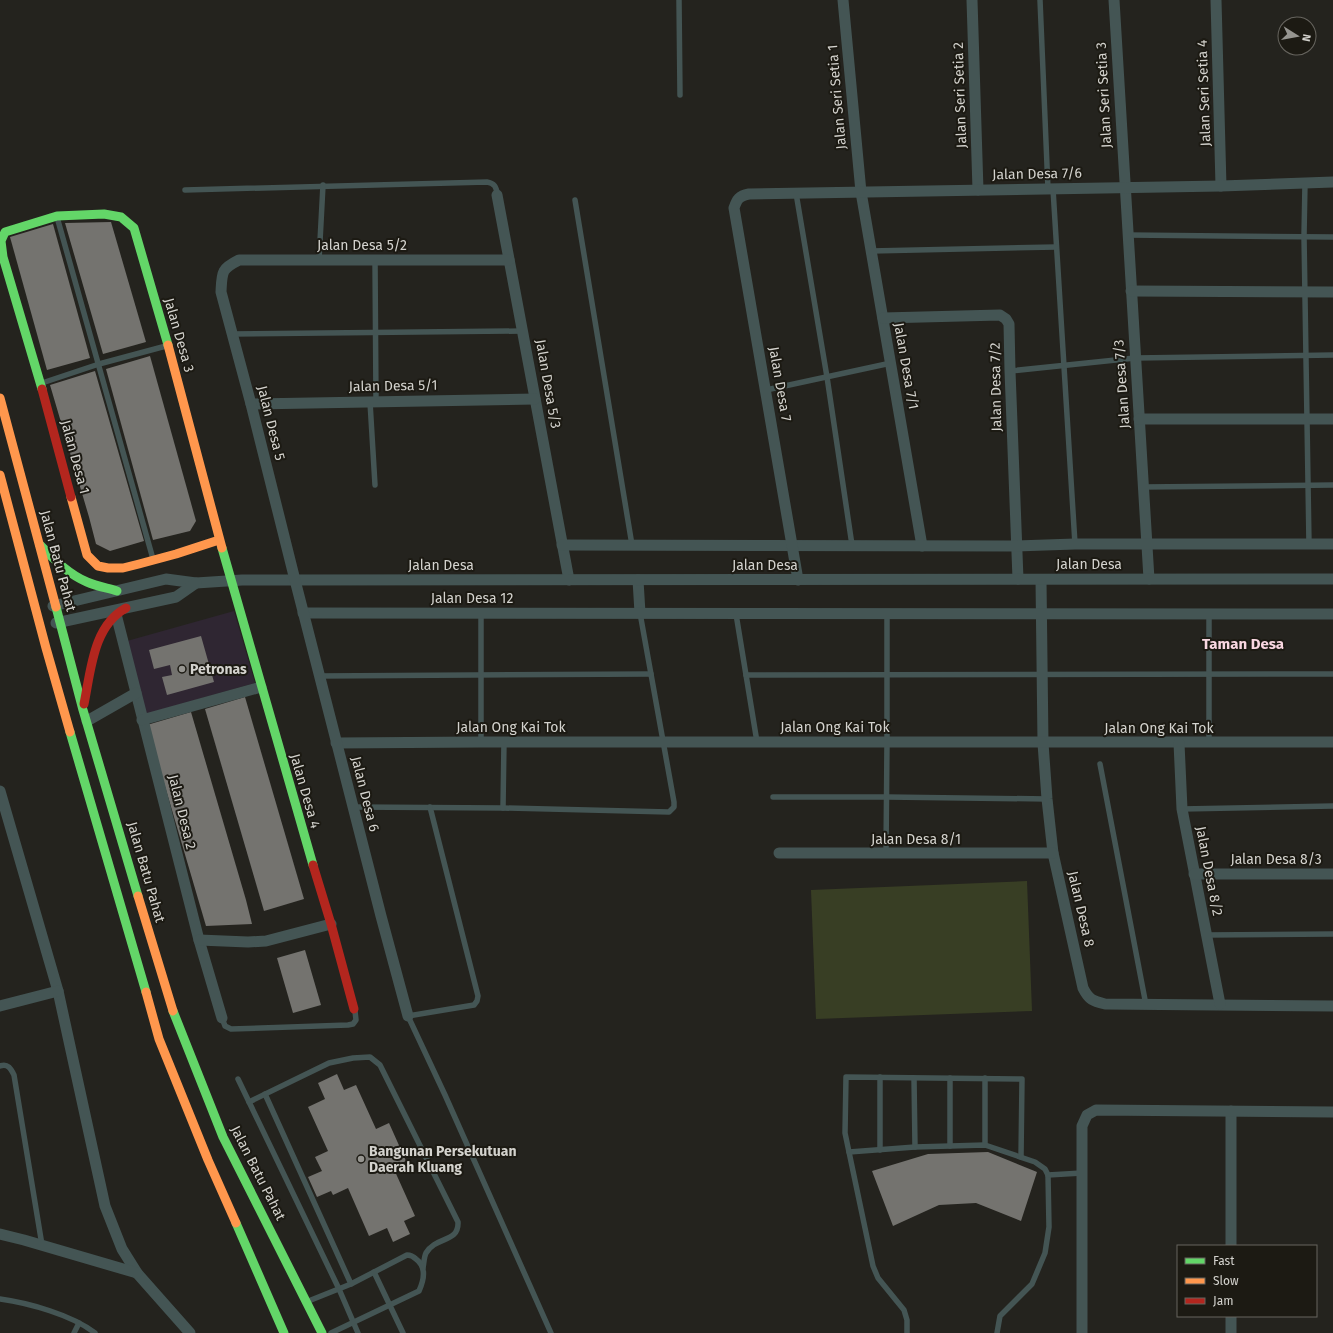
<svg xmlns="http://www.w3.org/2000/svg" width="1333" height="1333" font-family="'Fira Sans',sans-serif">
  <rect width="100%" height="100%" fill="#24231e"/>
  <polygon fill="#2f2632" points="234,611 255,683 146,714 127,641"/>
  <polygon fill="#383e24" points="1027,881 1032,1011 816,1019 811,890"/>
  <g fill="#74736f">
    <polygon points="111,222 146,342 103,354 65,223"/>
    <polygon points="53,224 90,358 47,370 10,237"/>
    <polygon points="150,356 196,521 190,531 153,540 106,369"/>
    <polygon points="95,371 144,541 110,551 96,544 89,517 50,385"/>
    <polygon points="201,636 214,682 167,695 162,677 172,675 170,665 154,669 149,650"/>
    <polygon points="245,697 304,899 264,911 205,709"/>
    <polygon points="191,712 246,900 252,924 206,926 147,725"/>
    <polygon points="305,950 321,1005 293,1013 277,958"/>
    <polygon points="337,1074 344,1090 356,1085 376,1129 389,1123 406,1161 393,1167 415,1216 404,1221 410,1234 393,1242 387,1228 369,1236 348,1188 333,1195 331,1191 317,1197 308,1177 322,1171 315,1157 328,1151 308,1107 325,1099 318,1083"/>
    <polygon points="988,1152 1037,1172 1021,1221 976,1203 939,1205 893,1226 872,1171 928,1154"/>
  </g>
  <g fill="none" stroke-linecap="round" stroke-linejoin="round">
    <g stroke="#445554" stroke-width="5.5">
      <polyline points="679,0 680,95"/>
      <polyline points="1040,0 1048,189"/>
      <polyline points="1305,183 1304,236 1309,544"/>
      <polyline points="1053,189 1075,544"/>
      <path d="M185,190L487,182C494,183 497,187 497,195"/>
      <polyline points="796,193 827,377 852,545"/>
      <polyline points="575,200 632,545"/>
      <polyline points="57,217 153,559"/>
      <polyline points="1128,235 1333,237"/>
      <polyline points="871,251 1056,247"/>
      <polyline points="319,260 323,185"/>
      <polyline points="375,260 376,402"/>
      <polyline points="232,334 522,331"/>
      <polyline points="1010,371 1135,358 1333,355"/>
      <polyline points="42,383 99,364 166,346"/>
      <polyline points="766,390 891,363"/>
      <polyline points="370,402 375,485"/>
      <polyline points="1143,487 1333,485"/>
      <polyline points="736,614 757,742"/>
      <polyline points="1209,614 1209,742"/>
      <polyline points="746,675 1333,674"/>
      <polyline points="319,676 651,674"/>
      <polyline points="481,742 481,613"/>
      <polyline points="1100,764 1146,1005"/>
      <polyline points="773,797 887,797 1047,799"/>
      <polyline points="353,807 503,808 669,812 674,807 674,802 640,613"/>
      <polyline points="430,807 478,996 477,1001 474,1005 408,1016 445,1095 551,1333"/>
      <polyline points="503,808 504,742"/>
      <polyline points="1182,809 1333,806"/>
      <polyline points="886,854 887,742 887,614"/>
      <polyline points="1206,935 1333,934"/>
      <polyline points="222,1018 225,1026 231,1029 348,1025 353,1024 356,1020 355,1011"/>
      <path d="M0,1066C8,1063 11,1069 14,1075L42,1245"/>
      <polyline points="880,1077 880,1150"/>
      <polyline points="914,1078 915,1147"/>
      <polyline points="238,1079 339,1289 358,1333"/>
      <polyline points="265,1094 351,1284"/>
      <path d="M249,1102L329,1063L353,1058L370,1057L380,1065L458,1222C459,1243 436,1236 426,1253C424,1257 424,1263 423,1268"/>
      <polyline points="985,1145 985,1078"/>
      <polyline points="950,1146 950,1078"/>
      <polyline points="849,1152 915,1147 985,1145 1035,1162 1045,1169 1048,1175 1049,1227 1045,1253 1032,1284 1000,1316 997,1333"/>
      <polyline points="1048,1175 1082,1173"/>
      <polyline points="374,1272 403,1333"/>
      <path d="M0,1299C29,1303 72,1315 95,1333"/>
      <path d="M311,1300L351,1284L407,1255C411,1255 413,1256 416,1259C427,1267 424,1280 419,1291L331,1333"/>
      <polyline points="74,1333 79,1323"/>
      <polyline points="907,1333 907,1320 904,1310 878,1278 873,1266 845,1133 846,1077 1022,1079 1021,1157"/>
    </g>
    <g stroke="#445554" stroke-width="11">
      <polyline points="843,0 861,192 922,546"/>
      <polyline points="972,0 978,190"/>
      <polyline points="1114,0 1149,579"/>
      <polyline points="1216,0 1221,186"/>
      <polyline points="497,195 569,580"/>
      <polyline points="1131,291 1333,292"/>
      <polyline points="883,318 1000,315 1006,319 1009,324 1010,371 1018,579"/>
      <polyline points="251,404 535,399"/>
      <polyline points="1139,419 1333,419"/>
      <polyline points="562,545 1016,546 1075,544 1333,544"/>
      <polyline points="638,580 640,613"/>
      <path d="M798,580L734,208C737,199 739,196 749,194L1221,186L1333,182"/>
      <path d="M1041,580L1043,743L1047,799L1053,853L1083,988C1089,1000 1093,1001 1105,1004L1333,1006"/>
      <polyline points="53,606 166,579 196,583 242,580 280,580 1333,579"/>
      <polyline points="303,613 1333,614"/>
      <polyline points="116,614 199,940 222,1018"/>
      <polyline points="56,623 176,597 196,583"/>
      <polyline points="142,720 261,687"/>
      <polyline points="87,721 136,693"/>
      <polyline points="336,743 481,742 1333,742"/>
      <polyline points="1179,743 1182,809 1220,1004"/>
      <polyline points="0,791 58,991 105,1206 122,1249 137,1273 190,1333"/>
      <polyline points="779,853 1053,853"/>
      <polyline points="1194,874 1333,874"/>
      <polyline points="199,940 248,942 266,941 331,924"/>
      <polyline points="0,1006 58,991"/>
      <path d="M408,1016L381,916L295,580L251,404L221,292C222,272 221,269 239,260H509"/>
      <polyline points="0,1234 24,1240 137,1273"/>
      <polyline points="1231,1246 1231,1111"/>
      <polyline points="1082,1333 1082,1126 1087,1115 1096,1110 1333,1112"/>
      <polyline points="1231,1333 1231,1316"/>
    </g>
    <g stroke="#63d668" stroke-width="9">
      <polyline points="42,389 3,257 1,241 5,232 57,216 104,214 121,217 134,228 168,345"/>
      <path d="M40,545C54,559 68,574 87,582C96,586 107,588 117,591"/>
      <polyline points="222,548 313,865"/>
      <polyline points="56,607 83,710 138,896"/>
      <polyline points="70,732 146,992"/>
      <polyline points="173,1011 223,1137 322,1333"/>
      <polyline points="236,1223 284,1333"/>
    </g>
    <g stroke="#ff974d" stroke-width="9">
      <polyline points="168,345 222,548"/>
      <polyline points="0,398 56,607"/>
      <polyline points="0,475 46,648 70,732"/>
      <polyline points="71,497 87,555 98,566 108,568 123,568 139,564 176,554 219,540"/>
      <polyline points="138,896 173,1011"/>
      <polyline points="146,992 159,1039 208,1160 236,1223"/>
    </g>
    <g stroke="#b3261e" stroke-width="9">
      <polyline points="42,389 71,497"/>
      <path d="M84,704C91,670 93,626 126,608"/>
      <polyline points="313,865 331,924 354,1009"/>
    </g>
  </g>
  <g fill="#969590" stroke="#1c1a13" stroke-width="1.5">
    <circle cx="182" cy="669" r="4"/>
    <circle cx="361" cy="1159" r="4"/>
  </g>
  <g text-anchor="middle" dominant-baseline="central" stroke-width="4" stroke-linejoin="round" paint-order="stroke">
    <g font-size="14" fill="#d4d3ce" stroke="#1c1a13">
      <text transform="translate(1204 93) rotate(-92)">Jalan Seri Setia 4</text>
      <text transform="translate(960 95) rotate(-92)">Jalan Seri Setia 2</text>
      <text transform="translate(1104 95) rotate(-93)">Jalan Seri Setia 3</text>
      <text transform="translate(837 97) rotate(-95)">Jalan Seri Setia 1</text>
      <text transform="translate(1037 174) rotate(-1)">Jalan Desa 7/6</text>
      <text x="362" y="245">Jalan Desa 5/2</text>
      <text transform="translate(179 335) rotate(74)">Jalan Desa 3</text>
      <text transform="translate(906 366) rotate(80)">Jalan Desa 7/1</text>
      <text transform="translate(548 384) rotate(80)">Jalan Desa 5/3</text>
      <text transform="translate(780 384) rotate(80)">Jalan Desa 7</text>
      <text transform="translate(1122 384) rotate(-94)">Jalan Desa 7/3</text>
      <text transform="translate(393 386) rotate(-1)">Jalan Desa 5/1</text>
      <text transform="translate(996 387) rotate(-91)">Jalan Desa 7/2</text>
      <text transform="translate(271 423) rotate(76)">Jalan Desa 5</text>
      <text transform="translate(75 457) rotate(75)">Jalan Desa 1</text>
      <text transform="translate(58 561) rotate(75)">Jalan Batu Pahat</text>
      <text x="1089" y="564">Jalan Desa</text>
      <text x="441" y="565">Jalan Desa</text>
      <text x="765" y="565">Jalan Desa</text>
      <text x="472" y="598">Jalan Desa 12</text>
      <text x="511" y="727">Jalan Ong Kai Tok</text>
      <text x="835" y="727">Jalan Ong Kai Tok</text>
      <text x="1159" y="728">Jalan Ong Kai Tok</text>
      <text transform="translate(305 791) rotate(74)">Jalan Desa 4</text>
      <text transform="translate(365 794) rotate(76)">Jalan Desa 6</text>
      <text transform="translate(182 812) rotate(76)">Jalan Desa 2</text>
      <text x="916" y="839">Jalan Desa 8/1</text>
      <text x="1276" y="859">Jalan Desa 8/3</text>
      <text transform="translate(1209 871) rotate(79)">Jalan Desa 8/2</text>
      <text transform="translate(146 872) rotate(74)">Jalan Batu Pahat</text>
      <text transform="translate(1081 909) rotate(77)">Jalan Desa 8</text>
      <text transform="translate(258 1173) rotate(63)">Jalan Batu Pahat</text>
    </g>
    <g font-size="14" font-weight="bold" fill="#d4d3ce" stroke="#1c1a13" text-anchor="start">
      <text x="190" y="669">Petronas</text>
      <text x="369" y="1151">Bangunan Persekutuan<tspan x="369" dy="16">Daerah Kluang</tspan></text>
    </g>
    <g font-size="15" font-weight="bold" fill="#f9d7e1" stroke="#1c1a13">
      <text x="1243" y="644">Taman Desa</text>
    </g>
  </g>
  <rect x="1177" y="1245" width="140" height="72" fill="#1c1a13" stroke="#66645e"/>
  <rect x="1185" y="1258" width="20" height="6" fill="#63d668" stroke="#66645e"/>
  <text x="1213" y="1265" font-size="12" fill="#d4d3ce">Fast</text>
  <rect x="1185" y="1278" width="20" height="6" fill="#ff974d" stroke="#66645e"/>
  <text x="1213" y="1285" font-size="12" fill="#d4d3ce">Slow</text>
  <rect x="1185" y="1298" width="20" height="6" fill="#b3261e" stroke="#66645e"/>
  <text x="1213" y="1305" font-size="12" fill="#d4d3ce">Jam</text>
  <g transform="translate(1297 36) rotate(101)"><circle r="19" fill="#1c1a13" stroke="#66645e"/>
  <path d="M0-3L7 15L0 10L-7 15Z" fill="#969590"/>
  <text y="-6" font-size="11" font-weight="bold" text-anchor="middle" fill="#d4d3ce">N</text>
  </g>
</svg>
